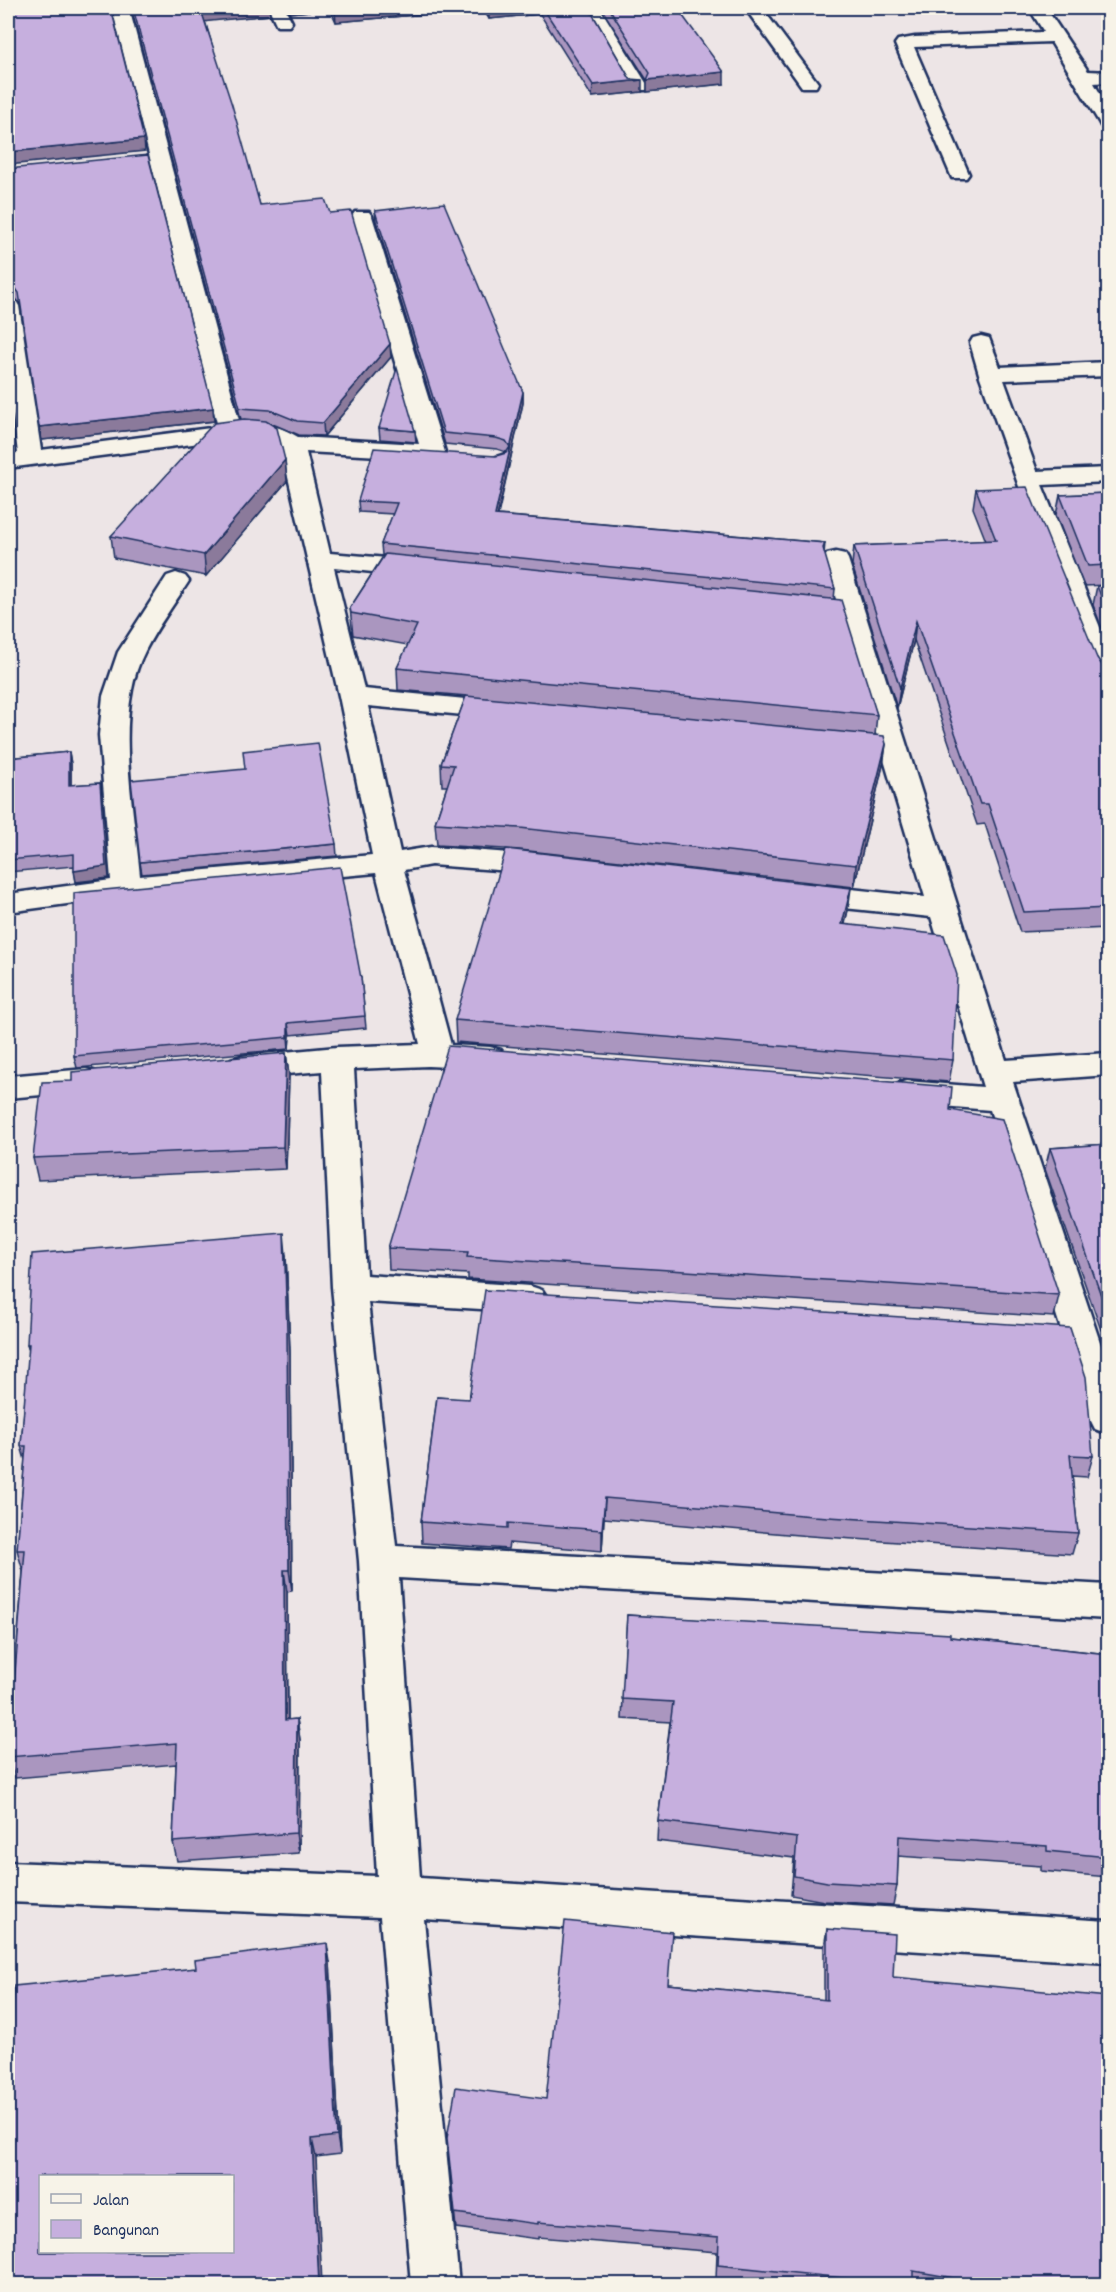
<svg xmlns="http://www.w3.org/2000/svg" width="1116" height="2292" font-family="Dekko,sans-serif">
  <rect width="100%" height="100%" fill="#ede5e6"/>
  <filter id="ink" filterUnits="userSpaceOnUse"><feTurbulence type="fractalNoise" baseFrequency=".0167" numOctaves="2"/><feDisplacementMap in="SourceGraphic" scale="12" xChannelSelector="R" yChannelSelector="G"/><feConvolveMatrix kernelMatrix="1 2 1 2 8 2 1 2 1" color-interpolation-filters="sRGB"/></filter>
  <g filter="url(#ink)">
    <g fill="none" stroke-linecap="round" stroke-linejoin="round">
      <defs>
        <g id="minor">
          <path d="M112,8H129L240,424C261,421 281,426 298,437L419,444L352,216L355,212H369L372,216L445,452L441,457C432,459 426,456 417,458L306,452L330,553L421,561L430,564L434,569L430,574L421,577L334,568L364,689L506,703L516,705L520,711L516,717L506,719L368,706L400,852L431,847L549,856L559,858L564,865L559,872L549,874L431,865L404,870L451,1045L490,1047L501,1050L506,1058L501,1066L490,1069L428,1066L354,1069L366,1275L530,1286L542,1290L548,1299L542,1308L530,1312L368,1302L396,1546L1108,1585V1619L399,1578L420,1878L1108,1921V1963L424,1919L459,2284H411L380,1917L8,1902V1862L377,1876L359,1561L332,1287L322,1071L242,1078L231,1075L226,1067L231,1059L242,1056L337,1047L420,1044L376,873L126,896L8,912V894L111,880L99,735L103,696L118,652L167,576L176,573L185,576L189,581C174,604 157,627 145,651C113,712 134,809 140,876L372,855L339,696L281,447L269,439L246,437L8,468V454L18,453L8,377V300L16,301L19,306L41,450L218,427Z"/>
          <polygon points="269,8 285,8 292,22 289,26 277,26"/>
          <polygon points="584,8 600,8 648,86 646,90 632,90"/>
          <polygon points="745,8 762,8 818,83 816,87 802,87"/>
          <polygon points="1029,8 1046,8 1088,71 1108,72 1108,82 1094,83 1108,107 1108,128 1101,126 1099,122 1051,42 914,47 969,174 966,178 952,178 895,44 898,40 915,37 1044,32"/>
          <polygon points="981,336 989,338 1000,367 1108,362 1108,376 1004,380 1037,471 1108,468 1108,482 1042,485 1108,647 1108,685 1099,683 1095,677 1028,512 979,374 970,343 973,338"/>
          <polygon points="836,552 845,554 848,559 1006,1060 1108,1053 1108,1075 1013,1082 1108,1366 1108,1434 1095,1429 1090,1419 990,1110 906,1103 895,1100 890,1092 895,1084 906,1081 983,1087 931,917 805,904 795,901 790,894 795,887 805,884 925,897 824,559 827,554"/>
          <polygon points="86,1069 97,1072 102,1080 97,1088 86,1091 8,1098 8,1076"/>
        </g>
      </defs>
      <use href="#minor" stroke="#1b2f5e" stroke-width="5"/>
      <use href="#minor" fill="#f7f3e8" fill-rule="evenodd"/>
    </g>
    <g fill="#aa96bf" stroke="#1b2f5e" stroke-width="1.5">
      <polygon points="131,8 269,8 270,15 205,21 260,205 330,213 390,344 391,357 324,436 299,435 270,423 285,460 287,481 206,576 114,558 111,536 241,419"/>
      <polygon points="286,8 589,8 630,79 642,92 592,97 540,14 489,19 483,9 336,22 330,9 290,13"/>
      <polygon points="601,8 677,8 724,84 647,92 647,80"/>
      <polygon points="904,8 984,8 905,10"/>
      <polygon points="8,169 213,408 214,421 42,440 21,305 16,299 8,298"/>
      <polygon points="375,211 523,392 523,403 498,515 825,543 824,554 835,589 834,599 877,715 875,735 886,744 883,765 854,887 520,850 437,845 435,823 447,786 442,786 441,764 466,696 398,690 397,668 408,645 353,635 350,608 384,555 382,555 381,544 393,514 359,512 358,501 506,452 497,449 445,444 376,221"/>
      <polygon points="379,428 415,431 416,442 380,439"/>
      <polygon points="976,489 1097,658 1102,665 1108,667 1108,928 1020,932 985,824 977,825 914,640 897,708 852,565 854,546 986,541 973,508"/>
      <polygon points="1108,493 1108,643 1093,605 1097,586 1108,585 1084,586 1056,515 1060,495"/>
      <polygon points="69,752 71,764 71,785 100,783 102,794 109,878 76,882 74,866 8,872 8,758"/>
      <polygon points="336,844 337,856 142,874 140,862"/>
      <polygon points="848,910 845,924 953,1060 949,1082 456,1042 455,1020"/>
      <polygon points="361,978 366,1028 290,1035 289,1049 77,1068 74,1056"/>
      <polygon points="286,1053 289,1075 286,1169 38,1180 33,1158 72,1081"/>
      <polygon points="950,1110 1059,1295 1054,1317 468,1279 468,1274 389,1270 388,1248"/>
      <polygon points="1108,1144 1108,1329 1101,1330 1045,1169 1050,1148"/>
      <polygon points="286,1255 290,1352 292,1591 287,1592 288,1720 297,1719 300,1740 299,1853 177,1861 173,1842 176,1764 15,1778 8,1757 23,1571 17,1550 25,1460 21,1446 29,1351 27,1344"/>
      <polygon points="437,1397 1093,1456 1087,1477 1072,1476 1078,1533 1072,1554 810,1536 604,1518 602,1551 509,1543 508,1549 422,1543 421,1522"/>
      <polygon points="627,1615 950,1637 1108,1654 1108,1877 1041,1871 1041,1866 898,1856 897,1886 893,1905 824,1901 791,1895 794,1858 657,1841 658,1821 670,1722 622,1719"/>
      <polygon points="827,1929 893,1977 1108,2284 761,2284 716,2280 717,2252 538,2237 538,2239 456,2228 447,2138 546,2099 668,1984 824,2000 824,1947"/>
      <polygon points="330,1962 340,2154 316,2157 9,2098"/>
    </g>
    <g fill="#8b7a9b" stroke="#1b2f5e" stroke-width="1.5">
      <polygon points="226,8 269,8 270,15 202,22 201,10"/>
      <polygon points="290,8 330,8 330,9 290,13"/>
      <polygon points="371,8 483,8 483,9 336,22 335,11"/>
      <polygon points="489,8 540,8 540,14 489,19"/>
      <polygon points="724,72 724,84 647,92 647,80"/>
      <polygon points="642,80 642,92 592,97 593,85"/>
      <polygon points="144,139 145,151 8,165 8,167 8,152"/>
      <polygon points="390,344 391,357 324,436 323,423"/>
      <polygon points="8,390 14,443 8,444"/>
      <polygon points="523,392 523,403 495,526 495,515"/>
      <polygon points="213,408 214,421 42,440 39,427"/>
      <polygon points="285,460 287,481 206,576 204,555"/>
      <polygon points="916,621 914,640 897,708 900,688"/>
      <polygon points="886,744 883,765 854,887 856,865"/>
      <polygon points="69,752 71,764 71,797 69,785"/>
      <polygon points="100,783 102,794 109,878 76,882 74,871"/>
      <polygon points="851,888 848,910 839,946 842,924"/>
      <polygon points="288,1023 290,1035 289,1049 288,1037"/>
      <polygon points="286,1053 289,1075 286,1169 283,1147"/>
      <polygon points="284,1233 286,1255 290,1352 292,1591 289,1570"/>
      <polygon points="605,1498 604,1518 602,1551 602,1530"/>
      <polygon points="284,1570 287,1592 288,1740 285,1720"/>
      <polygon points="297,1719 300,1740 299,1853 296,1833"/>
      <polygon points="327,1943 330,1962 340,2154 337,2136"/>
      <polygon points="312,2139 316,2157 322,2284 319,2284"/>
    </g>
    <g fill="#c6afde" stroke="#1b2f5e" stroke-width="1.5" fill-rule="evenodd">
      <polygon points="8,8 111,8 144,139 8,152"/>
      <polygon points="133,8 226,8 201,10 232,105 260,205 325,199 330,213 351,211 390,344 323,423 297,421 270,410 240,408"/>
      <polygon points="334,8 371,8 335,11"/>
      <polygon points="543,8 589,8 630,79 642,80 593,85"/>
      <polygon points="609,8 677,8 724,72 647,80 650,73"/>
      <polygon points="148,155 213,408 39,427 19,293 14,286 8,285 8,169"/>
      <polygon points="444,203 523,392 495,515 825,543 823,548 835,589 381,544 397,503 358,501 374,448 496,456 506,453 510,447 506,441 496,438 444,433 375,211"/>
      <polygon points="397,368 415,431 379,428"/>
      <polygon points="8,396 12,430 8,430"/>
      <polygon points="244,419 266,421 277,428 285,460 204,555 111,536 214,423"/>
      <polygon points="1027,487 1097,658 1102,665 1108,667 1108,908 1024,912 988,804 980,804 916,621 900,688 854,546 996,540 976,489"/>
      <polygon points="1108,493 1108,565 1088,566 1060,495"/>
      <polygon points="385,554 841,600 877,715 397,668 417,625 351,613 350,608"/>
      <polygon points="1108,585 1108,613 1097,586"/>
      <polygon points="466,696 884,736 886,744 856,865 520,828 435,823 454,765 441,764"/>
      <polygon points="318,743 336,844 140,862 131,780 245,769 243,751"/>
      <polygon points="69,752 69,785 100,783 106,866 74,871 74,854 8,860 8,758"/>
      <polygon points="506,849 851,888 842,924 944,935 957,975 953,1060 455,1020"/>
      <polygon points="340,867 361,978 365,1016 288,1023 288,1037 74,1056 74,893"/>
      <polygon points="448,1046 952,1087 950,1110 1002,1119 1059,1295 467,1257 468,1252 388,1248"/>
      <polygon points="286,1053 283,1147 33,1158 42,1082 72,1081 72,1072"/>
      <polygon points="1108,1144 1108,1310 1106,1310 1050,1148"/>
      <polygon points="284,1233 287,1330 289,1570 284,1570 285,1720 297,1719 296,1833 173,1842 177,1743 8,1757 25,1550 17,1550 26,1446 21,1446 29,1344 27,1344 32,1254"/>
      <polygon points="485,1290 1070,1328 1086,1377 1093,1456 1070,1455 1078,1533 813,1516 605,1498 602,1530 508,1523 508,1528 421,1522 437,1397 469,1399"/>
      <polygon points="627,1615 950,1634 950,1637 1108,1654 1108,1857 1047,1851 1047,1846 899,1836 897,1886 827,1882 794,1876 797,1838 658,1821 673,1702 622,1699"/>
      <polygon points="565,1921 672,1932 668,1984 827,2000 827,1929 895,1934 893,1977 1108,1997 1108,2284 989,2284 913,2271 913,2284 900,2284 718,2265 719,2237 538,2222 538,2224 455,2213 447,2138 456,2087 546,2099"/>
      <path d="M327,1943L337,2136L312,2139L319,2284H8V2098H9L14,1986L196,1968L195,1960ZM40,2176H232V2252H40Z"/>
    </g>
  </g>
  <rect width="1116" height="2292" fill="none" stroke="#f7f3e8" stroke-width="30"/>
  <rect x="15" y="15" width="1086" height="2262" fill="none" stroke="#1b2f5e" stroke-width="2" filter="url(#ink)"/>
  <rect x="39" y="2175" width="195" height="78" fill="#f7f3e8" stroke="#9fa5b1" stroke-width="1.5"/>
  <rect x="51" y="2194" width="30" height="9" fill="#f7f3e8" stroke="#9fa5b1" stroke-width="1.5"/>
  <text x="93" y="2205" font-size="18" fill="#1b2f5e">Jalan</text>
  <rect x="51" y="2220" width="30" height="18" fill="#c6afde" stroke="#9fa5b1" stroke-width="1.5"/>
  <text x="93" y="2235" font-size="18" fill="#1b2f5e">Bangunan</text>
</svg>
